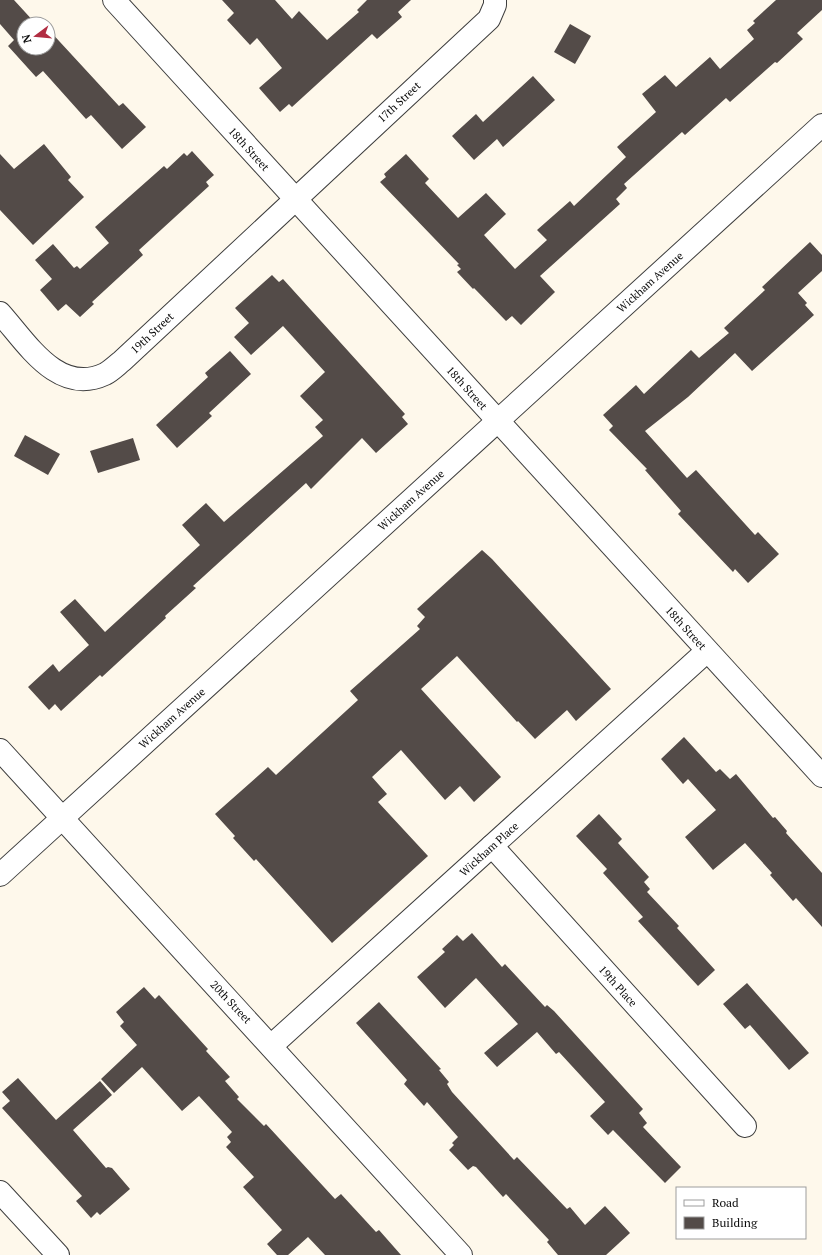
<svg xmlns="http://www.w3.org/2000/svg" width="822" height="1255" font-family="'PT Serif',serif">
  <rect width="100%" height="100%" fill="#fef8eb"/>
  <g fill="#534b48">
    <polygon points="0,0 14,0 36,24 24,24 24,48 48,48 48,29 119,106 123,103 146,127 122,149 91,115 86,119 43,71 36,77 8,46 14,40 0,24"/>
    <polygon points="222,0 275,0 292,19 299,11 327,40 359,12 357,10 367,0 411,0 398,12 402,17 377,39 372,34 292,107 289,104 280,112 259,88 282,68 257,38 250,45 227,20 234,13"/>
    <polygon points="776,0 822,0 822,10 797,33 803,39 777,63 775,62 730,102 726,98 685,135 682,132 624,184 627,188 616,199 620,204 540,276 555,292 521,325 512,316 506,321 474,288 473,289 457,272 461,269 457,265 459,264 380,182 386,177 384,174 406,154 429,179 425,183 458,218 486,193 506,214 484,235 515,269 547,240 537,230 570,201 574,206 626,157 617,147 656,112 642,94 665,75 676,87 710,57 720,69 754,39 747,30 755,23 753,21"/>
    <polygon points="570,24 591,36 575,64 554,52"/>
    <polygon points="533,76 555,100 503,147 497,139 474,160 452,136 476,114 483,122"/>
    <polygon points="44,144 71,177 68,180 84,197 33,245 0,210 0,154 14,169"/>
    <polygon points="192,151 214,175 206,182 209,186 139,250 143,255 92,302 94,304 80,317 66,304 58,311 40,290 52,279 35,260 53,244 74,268 77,266 80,269 109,243 95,227 164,166 167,169 184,153 187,156"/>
    <polygon points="810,242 822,255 822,271 798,293 807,303 805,305 814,315 752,371 735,353 688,397 645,431 687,478 696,470 755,535 758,532 779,554 748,583 735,569 733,572 678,514 681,511 645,470 647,469 609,430 613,426 603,415 636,385 644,394 691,350 699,358 729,333 724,328 765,290 762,287"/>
    <polygon points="272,275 279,282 283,279 405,414 402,417 408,424 376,453 362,438 311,489 306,483 226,556 193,586 196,588 165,616 166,618 102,677 100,675 61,711 55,704 49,710 28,687 53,664 59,672 89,645 60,612 75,599 105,632 200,545 182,525 206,503 224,522 323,436 315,427 323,420 300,396 325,372 283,326 251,355 234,337 249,323 235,308"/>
    <polygon points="230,351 251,374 209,413 212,416 177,448 156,425 208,377 205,373"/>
    <polygon points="25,435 60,454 48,475 14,456"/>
    <polygon points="133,438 140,460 98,473 90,451"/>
    <polygon points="482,550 492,559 611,689 576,721 567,710 535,739 518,721 517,722 457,656 421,689 501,777 474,802 460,786 445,800 401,750 372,777 387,794 378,802 428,856 332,943 256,859 254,861 233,838 235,836 215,814 268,767 276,775 358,700 350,691 420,629 417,626 425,617 417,609"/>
    <polygon points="684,737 716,772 720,769 730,779 736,774 773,818 775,817 787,831 786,833 822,873 822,927 796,898 793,901 770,875 772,873 745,843 713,870 685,837 716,810 688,779 683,784 661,759"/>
    <polygon points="599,814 622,839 618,843 649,877 644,882 650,889 647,892 679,926 677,928 715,970 698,986 638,921 643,917 603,873 607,869 576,836"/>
    <polygon points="472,933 502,967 505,964 545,1007 547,1005 554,1011 643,1109 639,1113 647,1123 643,1127 681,1167 665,1183 613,1130 608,1135 590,1116 605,1102 559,1052 556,1054 537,1032 497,1067 484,1053 518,1024 476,978 445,1008 417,977 445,952 442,949 457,935 463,941"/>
    <polygon points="747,983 809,1053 789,1070 750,1025 745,1029 723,1004"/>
    <polygon points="144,987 155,999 159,995 208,1049 206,1051 230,1077 225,1081 239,1097 237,1099 264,1126 266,1124 335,1199 341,1194 376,1232 379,1230 401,1255 325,1255 308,1237 288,1255 277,1255 267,1244 282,1230 243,1187 254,1177 226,1147 231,1142 227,1137 232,1132 199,1096 182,1111 142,1067 114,1093 101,1079 137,1045 120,1026 124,1022 116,1012"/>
    <polygon points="379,1002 441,1069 439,1070 449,1082 447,1084 452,1092 514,1160 517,1157 567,1209 570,1207 585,1225 605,1206 630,1233 606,1255 558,1255 547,1242 549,1240 506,1194 503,1197 476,1167 473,1166 468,1170 449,1150 454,1145 452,1143 458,1137 427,1102 424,1106 404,1084 407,1080 356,1023"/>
    <polygon points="18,1078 56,1120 100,1081 112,1095 73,1130 106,1168 108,1167 112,1168 130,1189 100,1215 97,1212 91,1218 76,1201 82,1196 2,1108 10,1101 2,1092"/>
  </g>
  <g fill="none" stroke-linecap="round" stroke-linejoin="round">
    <defs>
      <g id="minor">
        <polyline points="114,0 822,776"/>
        <path d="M0,313C27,343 58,396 105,374C111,371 117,365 122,361L489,19L495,5V0"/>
        <polyline points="0,750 461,1255"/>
        <polyline points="492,846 745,1126"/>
        <polyline points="0,875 822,125"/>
        <polyline points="271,1046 707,651"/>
        <polyline points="0,1192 58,1255"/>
      </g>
    </defs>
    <use href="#minor" stroke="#3e3e3e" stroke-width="24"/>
    <use href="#minor" stroke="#fff" stroke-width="22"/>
  </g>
  <g text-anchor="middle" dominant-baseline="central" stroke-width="4" stroke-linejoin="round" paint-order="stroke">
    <g font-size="11" fill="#0b0b0b" stroke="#fff">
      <text transform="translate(399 102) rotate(-43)">17th Street</text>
      <text transform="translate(249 149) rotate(48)">18th Street</text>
      <text transform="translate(650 282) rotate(-42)">Wickham Avenue</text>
      <text transform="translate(152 333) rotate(-43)">19th Street</text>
      <text transform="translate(467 388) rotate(48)">18th Street</text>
      <text transform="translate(411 500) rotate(-42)">Wickham Avenue</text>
      <text transform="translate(686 628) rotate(48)">18th Street</text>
      <text transform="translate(172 718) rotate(-42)">Wickham Avenue</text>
      <text transform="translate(489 849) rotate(-42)">Wickham Place</text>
      <text transform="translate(618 986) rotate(48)">19th Place</text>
      <text transform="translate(231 1002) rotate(47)">20th Street</text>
    </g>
  </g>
  <rect x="676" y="1187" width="130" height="52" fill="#ffffff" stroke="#9d9d9d"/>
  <rect x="684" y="1200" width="20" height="6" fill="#ffffff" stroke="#9d9d9d"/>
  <text x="712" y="1207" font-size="12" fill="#0b0b0b">Road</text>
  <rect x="684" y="1217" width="20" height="12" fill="#534b48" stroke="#9d9d9d"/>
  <text x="712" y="1227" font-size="12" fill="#0b0b0b">Building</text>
  <g transform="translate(36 36) rotate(254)"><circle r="19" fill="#ffffff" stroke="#9d9d9d"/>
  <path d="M0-3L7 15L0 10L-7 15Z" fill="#b12d42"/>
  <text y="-6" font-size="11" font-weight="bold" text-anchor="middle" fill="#0b0b0b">N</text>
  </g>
</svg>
